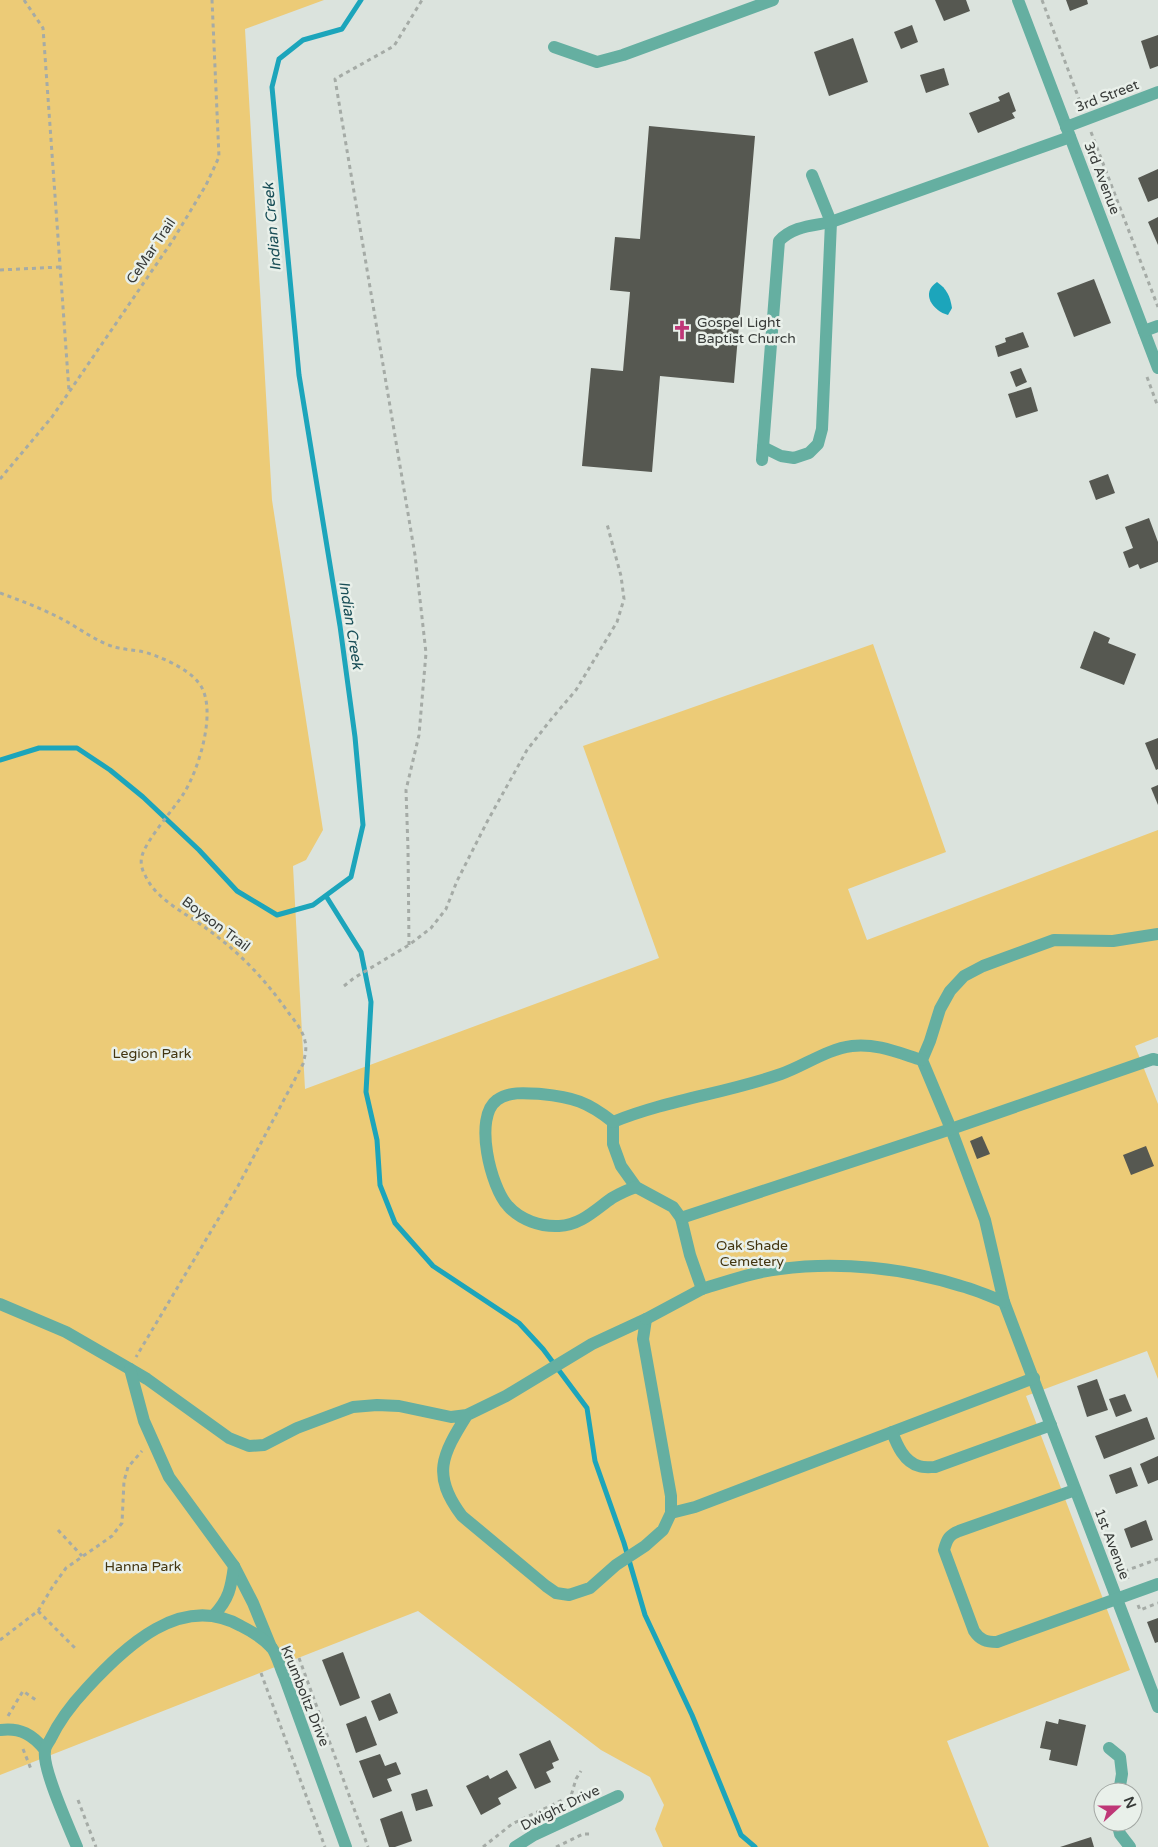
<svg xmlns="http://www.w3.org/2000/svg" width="1158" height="1847" font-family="'Varela Round',sans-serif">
  <rect width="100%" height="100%" fill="#dbe3dd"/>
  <polygon fill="#eccb77" points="0,0 324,0 245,29 272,500 323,830 306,860 293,866 305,1089 659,958 583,746 873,644 946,852 848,889 867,940 1158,830 1158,1037 1135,1046 1158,1104 1158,1379 1147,1351 1026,1396 1130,1670 947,1741 989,1847 663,1847 655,1829 664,1805 650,1777 601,1750 418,1611 0,1775"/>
  <path fill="#1ca5bb" d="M937,282C947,289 950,296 952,308L948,315C933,311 920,293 937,282Z"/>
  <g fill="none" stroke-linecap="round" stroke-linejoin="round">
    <g stroke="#1ca5bb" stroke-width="5">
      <polyline points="0,760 39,748 77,748 110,770 143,797 199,850 237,891 277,915 313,905 351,877 363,825 355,737 340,626 299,375 272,87 279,59 303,40 342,29 361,0"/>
      <polyline points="326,896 361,952 371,1002 366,1092 377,1140 380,1185 395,1223 433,1266 519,1323 543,1349 587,1408 595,1461 624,1543 645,1615 692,1715 741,1835 755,1847"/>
    </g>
  </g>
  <g fill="#565851">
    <polygon points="935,0 966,0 970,11 944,21"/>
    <polygon points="1066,0 1087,0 1088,4 1070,11"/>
    <polygon points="912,25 918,42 901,49 894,32"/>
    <polygon points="1158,35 1158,66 1150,69 1141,41"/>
    <polygon points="853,38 868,82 829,96 814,52"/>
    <polygon points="944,68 949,85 926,93 920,75"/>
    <polygon points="1009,92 1016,111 1012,113 1015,118 978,133 969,113 1000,101 998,97"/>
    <polygon points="649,126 755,136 734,383 660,376 652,472 582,466 591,368 623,371 630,292 610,290 615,237 640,239"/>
    <polygon points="1158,169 1158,198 1148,202 1138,178"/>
    <polygon points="1158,217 1158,245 1148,222"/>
    <polygon points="1094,279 1111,323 1074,337 1057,293"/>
    <polygon points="1023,332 1029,347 998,357 995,346 1006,342 1005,338"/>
    <polygon points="1021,368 1027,382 1016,387 1010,372"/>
    <polygon points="1031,387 1038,411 1016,418 1008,394"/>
    <polygon points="1108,474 1115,493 1096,500 1089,481"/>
    <polygon points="1149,518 1158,542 1158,562 1140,569 1138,564 1129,568 1123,552 1133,548 1125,527"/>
    <polygon points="1094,631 1110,638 1108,643 1136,654 1124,685 1080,668"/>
    <polygon points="1158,738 1158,769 1156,770 1145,743"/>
    <polygon points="1158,785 1158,805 1151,788"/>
    <polygon points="982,1136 990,1154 977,1159 970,1141"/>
    <polygon points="1146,1146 1154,1166 1131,1175 1123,1155"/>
    <polygon points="1097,1379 1108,1410 1087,1417 1077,1386"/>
    <polygon points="1125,1394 1132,1411 1116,1417 1109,1399"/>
    <polygon points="1147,1417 1155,1439 1104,1459 1095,1436"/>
    <polygon points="1158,1456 1158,1480 1148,1484 1140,1464"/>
    <polygon points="1131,1467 1138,1486 1116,1494 1109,1475"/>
    <polygon points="1146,1520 1153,1540 1131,1548 1124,1529"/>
    <polygon points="1158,1618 1158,1642 1155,1643 1147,1622"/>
    <polygon points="343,1652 360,1698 340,1706 322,1660"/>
    <polygon points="390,1693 398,1713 379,1721 371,1701"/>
    <polygon points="366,1716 377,1745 356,1753 346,1724"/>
    <polygon points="1059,1719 1086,1725 1077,1766 1049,1760 1051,1750 1040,1748 1046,1721 1058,1724"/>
    <polygon points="550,1740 559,1760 552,1763 554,1768 546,1772 551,1782 535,1789 519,1754"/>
    <polygon points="380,1754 385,1766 396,1762 401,1774 387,1779 392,1791 373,1798 359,1761"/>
    <polygon points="507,1770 517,1788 498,1798 501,1804 481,1815 466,1786 488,1775 490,1779"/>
    <polygon points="427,1789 433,1806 416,1811 411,1794"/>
    <polygon points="402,1811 412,1841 395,1847 389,1847 380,1819"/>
    <polygon points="1091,1837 1094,1847 1060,1847"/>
  </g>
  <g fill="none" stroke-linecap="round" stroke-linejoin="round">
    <g stroke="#a5aba6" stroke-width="3" stroke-dasharray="4 4" stroke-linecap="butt">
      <polyline points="24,0 43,28 69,391"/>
      <polyline points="1042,0 1082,107"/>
      <polyline points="1091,132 1158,307"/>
      <polyline points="0,270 60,267"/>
      <polyline points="1147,377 1158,407"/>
      <polyline points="0,479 52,417 173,240 206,185 219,157 212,0"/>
      <path d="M0,593C19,600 38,607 56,616C73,624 88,636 106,644C118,649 126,649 139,651C156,654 187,668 198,682C219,706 199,769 184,793C174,809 146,840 142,856C140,862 142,870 145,875C156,900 186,913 207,929C239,952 265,979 288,1012C295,1021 303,1031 305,1041C307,1049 305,1056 303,1064L238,1186L136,1357"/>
      <polyline points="409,945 408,849 406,790 419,735 426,653 415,555 335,79 394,46 422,0"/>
      <polyline points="344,986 354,978 409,945 431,928 446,909 457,881 487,822 527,750 553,717 576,690 617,622 624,599 621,576 607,524"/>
      <polyline points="58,1530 82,1556"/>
      <polyline points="1128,1579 1125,1571 1158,1559"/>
      <polyline points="1138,1605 1140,1610 1158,1603"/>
      <polyline points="38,1611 76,1649"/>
      <polyline points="0,1640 38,1611 53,1586 66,1568 112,1536 122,1523 124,1481 128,1467 142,1451"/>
      <polyline points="299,1658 368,1847"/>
      <polyline points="261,1673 325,1847"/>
      <polyline points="8,1716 23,1691 36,1700"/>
      <polyline points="23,1749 31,1769"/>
      <polyline points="78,1800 96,1847"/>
      <polyline points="483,1847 512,1824 571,1796 576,1779 581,1771"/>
      <polyline points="556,1847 583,1834 593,1834"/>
    </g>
    <g stroke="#65afa1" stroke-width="12">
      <polyline points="1018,0 1158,368"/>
      <polyline points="554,47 597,62 623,55 773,0"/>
      <polyline points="1066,127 1158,92"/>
      <polyline points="1144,331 1158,326"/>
      <polyline points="763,447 781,456 794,458 809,453 818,444 822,429 831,222 812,175"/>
      <path d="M762,460L779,241C793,226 812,226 831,222L1070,137"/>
      <polyline points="1158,934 1113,941 1054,940 983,966 964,976 950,991 940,1009 930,1041 922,1060 951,1129 985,1220 1004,1302 1158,1707"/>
      <path d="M613,1122V1144L621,1166L636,1187L673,1207L681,1218L690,1255L702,1289C728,1281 754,1272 780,1269C840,1261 904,1268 961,1286C976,1290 990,1296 1004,1302"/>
      <path d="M636,1187C627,1190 619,1194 612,1198C595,1210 581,1225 559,1226C541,1227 520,1220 508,1206C491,1188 473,1117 497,1100C509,1091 527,1093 541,1094C573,1097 588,1102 613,1122C667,1100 726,1093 781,1074C804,1066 827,1049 852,1046C876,1043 899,1053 922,1060"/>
      <polyline points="681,1218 951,1129 1153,1059 1158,1060"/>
      <path d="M0,1304L66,1332L130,1369L147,1379L229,1438L249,1446L264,1445L297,1428L353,1407L377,1405L399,1406L451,1417L467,1415L506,1396L592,1344L646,1319L643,1339L671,1496V1513L663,1530L645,1546L616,1565L590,1588L569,1595L556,1593L546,1586L462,1516C431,1475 442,1455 467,1415"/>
      <polyline points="646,1319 702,1289"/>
      <polyline points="130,1369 144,1421 169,1477 234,1566 253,1603 271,1647"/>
      <polyline points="892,1432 1034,1378"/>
      <path d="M1075,1490L959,1531C949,1535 947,1539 944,1550L974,1631C980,1640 986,1642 997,1642L1158,1584"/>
      <path d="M671,1513L695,1507L892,1432C897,1445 904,1462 919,1466C924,1468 930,1467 935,1467L1051,1425"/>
      <path d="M214,1615C229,1599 231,1588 234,1566"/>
      <path d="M0,1730C20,1727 33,1735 45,1750"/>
      <polyline points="1109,1748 1120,1757 1122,1774 1119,1792"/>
      <polyline points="1117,1822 1120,1834 1130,1847"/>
      <path d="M77,1847C69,1827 42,1769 45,1751C45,1748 48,1743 50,1740C59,1721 72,1704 87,1688C125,1647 181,1592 241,1626C251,1631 264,1639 272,1648C277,1655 280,1667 284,1676L346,1847"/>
      <polyline points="515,1847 534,1835 618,1796"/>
    </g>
  </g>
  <defs>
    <symbol id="church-bare" viewBox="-9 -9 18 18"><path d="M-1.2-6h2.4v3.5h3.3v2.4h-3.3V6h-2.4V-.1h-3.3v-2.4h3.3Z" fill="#bf3777" stroke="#e9f0ea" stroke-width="2.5" paint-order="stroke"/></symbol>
  </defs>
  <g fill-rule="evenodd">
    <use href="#church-bare" x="668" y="316" width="28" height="28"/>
  </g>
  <g text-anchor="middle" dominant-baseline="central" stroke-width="5" stroke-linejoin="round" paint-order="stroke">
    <g font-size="14" fill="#373a38" stroke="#e9f0ea">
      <text transform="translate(1107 96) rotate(-21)">3rd Street</text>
      <text transform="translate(1102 178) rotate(69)">3rd Avenue</text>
      <text transform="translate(151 251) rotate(-56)">CeMar Trail</text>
      <text transform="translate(216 924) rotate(37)">Boyson Trail</text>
      <text transform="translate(1112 1544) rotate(69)">1st Avenue</text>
      <text transform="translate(305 1696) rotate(68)">Krumboltz Drive</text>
      <text transform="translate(560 1808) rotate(-26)">Dwight Drive</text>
    </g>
    <g font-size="14" fill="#373a38" stroke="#e9f0ea" text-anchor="start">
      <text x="697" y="322">Gospel Light<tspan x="697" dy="16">Baptist Church</tspan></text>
    </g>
    <g font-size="14" fill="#433510" stroke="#e9f0ea">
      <text x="152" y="1053">Legion Park</text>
      <text x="752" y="1245">Oak Shade<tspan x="752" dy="16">Cemetery</tspan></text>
      <text x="143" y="1566">Hanna Park</text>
    </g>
    <g font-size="15" font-style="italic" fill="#194e57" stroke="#e9f0ea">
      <text transform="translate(272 227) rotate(-95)">Indian Creek</text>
      <text transform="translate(351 625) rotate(81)">Indian Creek</text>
    </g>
  </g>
  <g transform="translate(1118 1807) rotate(69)"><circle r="24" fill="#e9f0ea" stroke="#a2a7a3"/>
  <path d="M0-4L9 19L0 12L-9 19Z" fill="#bf3777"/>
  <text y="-8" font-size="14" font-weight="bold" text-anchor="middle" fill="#373a38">N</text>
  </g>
</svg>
